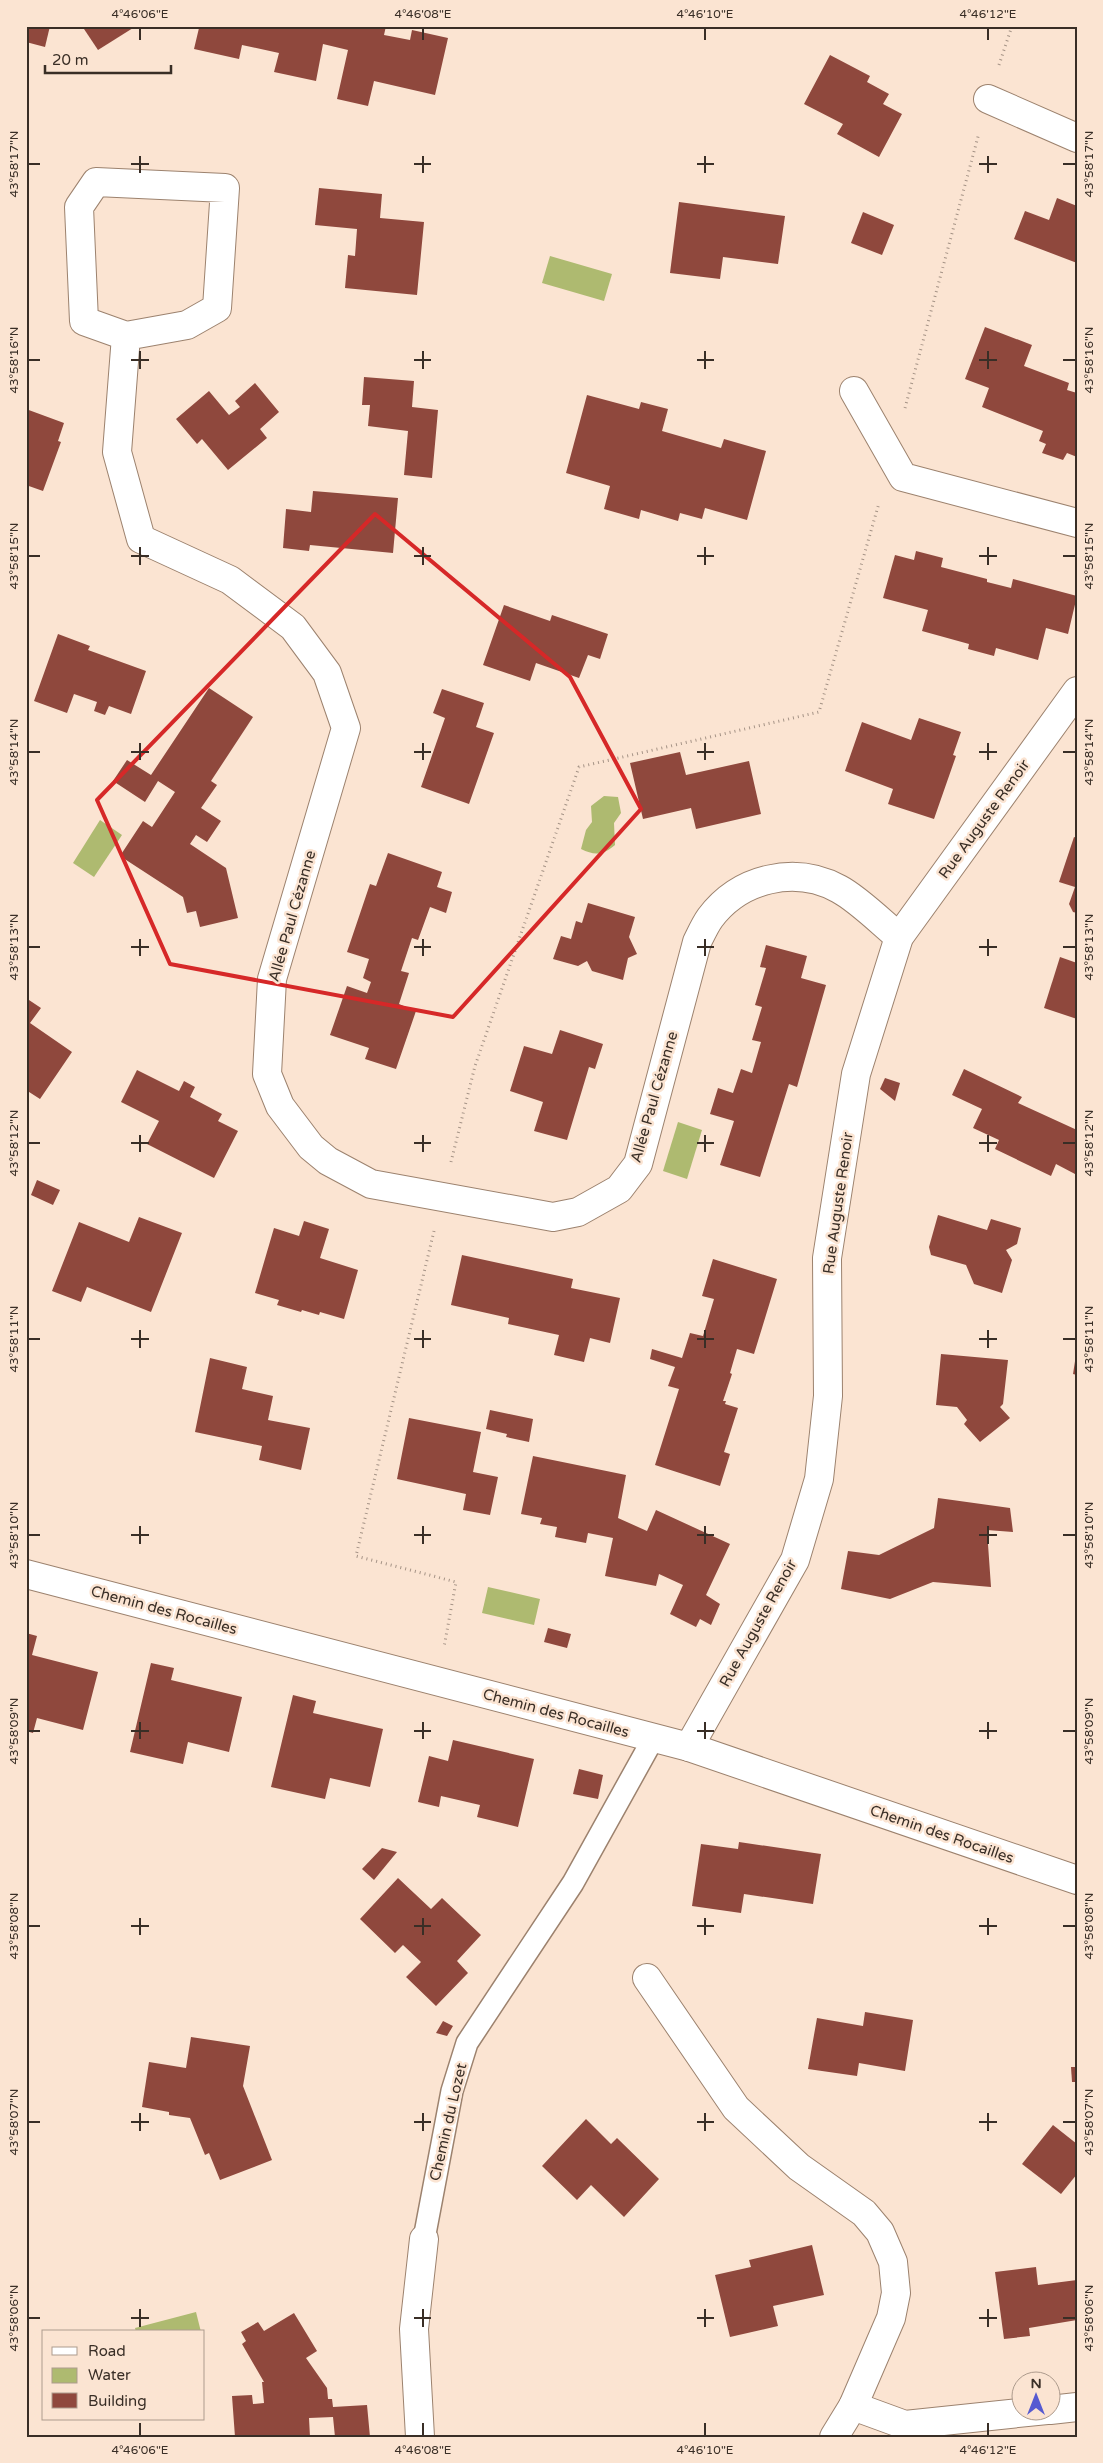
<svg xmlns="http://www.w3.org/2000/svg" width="1103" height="2463" font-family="'Varela Round',sans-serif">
  <rect width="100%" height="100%" fill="#fbe4d2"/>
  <g fill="#aeba70">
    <polygon points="550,256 612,274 604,301 542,283"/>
    <path d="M604,796L618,797L621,813L614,823L615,845C603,855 595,856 581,849L586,830L592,822L591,806Z"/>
    <polygon points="100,820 122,835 94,877 73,863"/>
    <polygon points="678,1122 702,1130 687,1179 663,1171"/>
    <polygon points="488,1587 540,1599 534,1625 482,1613"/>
    <polygon points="196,2312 201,2332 136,2332 135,2328"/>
  </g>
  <g fill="#8f483d">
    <polygon points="26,26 50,26 45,47 26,42"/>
    <polygon points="82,26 133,26 133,28 98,50"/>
    <polygon points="194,26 386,26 384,35 410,40 412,30 448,38 435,95 374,81 368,106 337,99 348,50 323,44 316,81 274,72 279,53 242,45 239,59 194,49 199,28"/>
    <polygon points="830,55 870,76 867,82 889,94 883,104 902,114 879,157 837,134 843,124 804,104"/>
    <polygon points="319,188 382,194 380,218 424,222 417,295 345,288 348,255 355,256 357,229 315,225"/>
    <polygon points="1057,198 1077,206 1077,263 1014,239 1025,211 1049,220"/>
    <polygon points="679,202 785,216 778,264 723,257 720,279 670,273"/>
    <polygon points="863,212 894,225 882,255 851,243"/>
    <polygon points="985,327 1032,345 1024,366 1069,383 1067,390 1077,393 1077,457 1067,453 1063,460 1042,453 1046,444 1039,441 1043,431 982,407 989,388 965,379"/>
    <polygon points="364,377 414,381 412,407 438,410 432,478 404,475 408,431 368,426 370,405 362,405"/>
    <polygon points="255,383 279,412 260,429 267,438 228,470 202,439 197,444 176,419 209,391 229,415 240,407 235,401"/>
    <polygon points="587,395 639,409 641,402 668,409 662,431 721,448 724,439 766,451 747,520 705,508 702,519 680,513 678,521 641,510 639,519 604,509 610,486 566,473"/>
    <polygon points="26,409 64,423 58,441 61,442 43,491 26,485"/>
    <polygon points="313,491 398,498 393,553 310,545 309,551 283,548 286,509 311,512"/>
    <polygon points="916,551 943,558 941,567 987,579 987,582 1011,588 1013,579 1077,596 1068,634 1046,628 1038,660 996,648 994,656 968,649 969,644 922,631 928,610 883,598 895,555 914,560"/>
    <polygon points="504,605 550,621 552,615 608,634 600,659 588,655 579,678 536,663 530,681 483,665"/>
    <polygon points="58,634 90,646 88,650 146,671 131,714 109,706 105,715 94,711 97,702 74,694 67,713 34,701"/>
    <polygon points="209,688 253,717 211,781 217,785 201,808 221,821 207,842 196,835 190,844 226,868 238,918 200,927 196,911 187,913 183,897 120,856 143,821 152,827 175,792 158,781 145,802 113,781 127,760 151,775"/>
    <polygon points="442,689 484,703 476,727 494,733 469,804 421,787 445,718 433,713"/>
    <polygon points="919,718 961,732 953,755 956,756 934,819 888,804 893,789 845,771 862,722 911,740"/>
    <polygon points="680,752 686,775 749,761 761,814 696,829 691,808 643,819 630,763"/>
    <polygon points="1074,837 1077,838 1077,913 1073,912 1069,904 1075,887 1059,882"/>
    <polygon points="388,853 442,872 437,887 452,892 446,913 430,907 418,940 412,938 401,971 409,973 399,1004 416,1011 396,1069 365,1059 369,1048 330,1035 347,986 367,993 371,982 363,978 369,959 347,952 370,884 376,886"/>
    <polygon points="588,903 635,917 629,937 637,954 628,958 623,980 592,971 587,961 578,966 553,959 561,936 571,939 576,921 582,923"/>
    <polygon points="766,945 807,956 801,978 826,985 797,1087 789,1084 760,1177 720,1165 734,1121 710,1114 718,1088 733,1093 741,1069 752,1073 761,1042 752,1040 762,1007 755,1005 766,968 760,967"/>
    <polygon points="1060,957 1077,963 1077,1019 1044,1008"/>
    <polygon points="26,998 41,1008 30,1023 72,1052 40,1099 26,1090"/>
    <polygon points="560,1030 603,1044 595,1069 589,1067 567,1140 534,1131 543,1102 510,1091 524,1046 552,1054"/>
    <polygon points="964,1069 1022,1097 1018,1103 1077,1130 1077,1169 1075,1174 1056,1164 1051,1176 995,1149 999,1140 973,1128 982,1109 952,1095"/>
    <polygon points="137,1070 179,1091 184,1081 195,1087 190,1097 222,1114 218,1121 238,1131 214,1178 147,1144 159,1121 121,1102"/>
    <polygon points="885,1078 900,1083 895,1101 880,1089"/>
    <polygon points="37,1180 60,1190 53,1205 31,1195"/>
    <polygon points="938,1215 987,1230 991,1219 1021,1228 1017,1244 1006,1250 1012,1260 1002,1293 974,1284 966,1265 931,1255 929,1247"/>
    <polygon points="139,1217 182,1233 151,1312 87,1287 81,1302 52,1291 79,1222 129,1242"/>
    <polygon points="304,1221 329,1229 320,1258 358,1270 344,1319 320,1312 319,1315 302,1310 301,1312 277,1305 279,1300 255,1293 274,1228 299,1236"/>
    <polygon points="462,1255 573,1279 571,1288 620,1298 610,1343 590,1338 584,1362 554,1355 559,1335 508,1324 509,1318 451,1305"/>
    <polygon points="713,1259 777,1279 754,1354 737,1349 730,1373 732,1374 723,1401 726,1401 725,1404 738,1408 724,1452 730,1454 720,1486 655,1465 679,1389 668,1386 675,1367 650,1359 652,1349 682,1358 690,1333 703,1336 714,1299 702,1296"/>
    <polygon points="941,1354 1008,1360 1003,1404 1000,1407 1010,1418 980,1442 964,1424 967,1420 957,1407 936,1405"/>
    <polygon points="1076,1355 1077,1355 1077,1375 1073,1374"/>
    <polygon points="210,1358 247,1367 242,1389 273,1396 268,1420 310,1428 301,1470 259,1460 262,1446 195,1432"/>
    <polygon points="490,1410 533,1419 529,1442 506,1437 507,1434 486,1429"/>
    <polygon points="409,1418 481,1432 473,1472 498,1477 490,1515 463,1510 466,1494 397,1479"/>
    <polygon points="533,1456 626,1475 618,1518 647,1531 656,1510 730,1544 706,1595 720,1604 711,1625 700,1619 696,1627 670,1614 683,1585 659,1574 656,1586 605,1576 613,1538 588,1533 586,1543 555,1537 557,1527 540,1524 542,1518 521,1514"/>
    <polygon points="938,1498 1010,1508 1013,1532 987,1530 991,1587 933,1582 890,1599 841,1589 848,1551 879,1555 934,1528"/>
    <polygon points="548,1628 571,1634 567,1648 544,1642"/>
    <polygon points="26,1633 37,1636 32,1655 98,1672 83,1730 37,1718 33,1733 26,1731"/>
    <polygon points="151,1663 174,1668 171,1680 242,1697 229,1752 188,1742 183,1764 130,1752"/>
    <polygon points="293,1695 316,1701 313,1713 383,1729 370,1787 330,1778 325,1799 271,1787"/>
    <polygon points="453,1740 534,1759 518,1827 477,1817 480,1805 441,1796 439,1807 418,1802 429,1756 448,1761"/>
    <polygon points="579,1769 603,1775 598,1799 573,1794"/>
    <polygon points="739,1842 821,1854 813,1904 744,1894 741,1913 692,1906 701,1844 738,1849"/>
    <polygon points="382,1848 397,1852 374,1880 362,1869"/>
    <polygon points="398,1878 431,1909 442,1898 481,1935 457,1961 468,1973 436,2006 406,1977 421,1962 403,1945 395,1953 360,1919"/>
    <polygon points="865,2012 913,2020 905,2071 859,2063 857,2076 808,2069 817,2018 863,2026"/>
    <polygon points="443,2021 453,2026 447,2036 436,2033"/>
    <polygon points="191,2037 250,2046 243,2086 272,2160 220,2180 209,2153 205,2155 190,2118 169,2115 169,2112 142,2107 149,2062 186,2068"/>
    <polygon points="1071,2067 1077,2067 1077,2082 1072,2082"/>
    <polygon points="586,2119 611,2144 617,2138 659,2179 624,2217 591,2185 577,2200 542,2166"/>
    <polygon points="1053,2125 1077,2144 1077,2174 1061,2194 1022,2164"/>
    <polygon points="812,2245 824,2295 773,2306 778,2326 730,2337 715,2275 751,2267 749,2260"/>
    <polygon points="1036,2267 1038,2285 1077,2280 1077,2320 1029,2328 1030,2336 1004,2339 995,2272"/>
    <polygon points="294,2313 317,2351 306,2358 327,2388 328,2399 332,2399 333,2407 367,2405 370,2437 335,2437 333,2417 309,2418 310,2437 235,2437 232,2396 252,2395 253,2404 264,2403 262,2382 264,2382 242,2344 246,2341 241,2332 258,2322 264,2331"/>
  </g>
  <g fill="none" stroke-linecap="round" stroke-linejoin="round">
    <defs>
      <polyline id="service" points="424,2239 452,2091 467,2043 573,1883 653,1739"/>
      <g id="minor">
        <polyline points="988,99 1077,138"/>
        <path d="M126,336L84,321L79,207L96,182L225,188L217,308L187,325L126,336L117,452L141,539L230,580L293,627L327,673L346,728L272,979L267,1074L280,1106L311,1147L328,1161L371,1184L553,1217L578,1212L619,1189L638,1164L697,942C701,934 705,925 710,918C740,878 795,865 839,889C858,899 882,923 899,937"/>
        <polyline points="854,391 903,477 1077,523"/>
        <polyline points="26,1574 689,1747 1077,1880"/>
        <polyline points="689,1747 795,1560 819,1479 828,1396 827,1258 856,1074 899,937 1077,691"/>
        <polyline points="647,1978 736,2108 799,2167 864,2213 880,2232 893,2262 896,2293 891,2318 853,2406 834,2437"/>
        <polyline points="853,2406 905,2425 1047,2410"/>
        <polyline points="1050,2410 1077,2407"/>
        <polyline points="420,2437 414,2329 424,2239"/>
      </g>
    </defs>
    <use href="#service" stroke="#9c826e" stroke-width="24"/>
    <use href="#minor" stroke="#9c826e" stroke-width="30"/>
    <g stroke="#a59386" stroke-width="3" stroke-dasharray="1 4" stroke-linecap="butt">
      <polyline points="999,65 1012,26"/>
      <polyline points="905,408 979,133"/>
      <polyline points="451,1162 475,1066 579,767 819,712 879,503"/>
      <polyline points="434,1231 356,1556 456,1582 444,1647"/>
    </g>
    <use href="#service" stroke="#fff" stroke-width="21"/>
    <use href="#minor" stroke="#fff" stroke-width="28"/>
  </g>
  <path fill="none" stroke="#d62828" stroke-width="4" stroke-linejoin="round" d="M375,514L570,677L641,809L453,1017L170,964L97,800Z"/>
  <path fill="none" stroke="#392e26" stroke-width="2" d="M140,28V40M423,28V40M705,28V40M988,28V40M140,156V173M423,156V173M705,156V173M988,156V173M28,164H40M131,164H149M414,164H431M697,164H714M979,164H997M1063,164H1076M140,351V369M423,351V369M705,351V369M988,351V369M28,360H40M131,360H149M414,360H431M697,360H714M979,360H997M1063,360H1076M140,547V565M423,547V565M705,547V565M988,547V565M28,556H40M131,556H149M414,556H431M697,556H714M979,556H997M1063,556H1076M140,743V760M423,743V760M705,743V760M988,743V760M28,752H40M131,752H149M414,752H431M697,752H714M979,752H997M1063,752H1076M140,939V956M423,939V956M705,939V956M988,939V956M28,947H40M131,947H149M414,947H431M697,947H714M979,947H997M1063,947H1076M140,1135V1152M423,1135V1152M705,1135V1152M988,1135V1152M28,1143H40M131,1143H149M414,1143H431M697,1143H714M979,1143H997M1063,1143H1076M140,1330V1348M423,1330V1348M705,1330V1348M988,1330V1348M28,1339H40M131,1339H149M414,1339H431M697,1339H714M979,1339H997M1063,1339H1076M140,1526V1544M423,1526V1544M705,1526V1544M988,1526V1544M28,1535H40M131,1535H149M414,1535H431M697,1535H714M979,1535H997M1063,1535H1076M140,1722V1739M423,1722V1739M705,1722V1739M988,1722V1739M28,1731H40M131,1731H149M414,1731H431M697,1731H714M979,1731H997M1063,1731H1076M140,1918V1935M423,1918V1935M705,1918V1935M988,1918V1935M28,1926H40M131,1926H149M414,1926H431M697,1926H714M979,1926H997M1063,1926H1076M140,2113V2131M423,2113V2131M705,2113V2131M988,2113V2131M28,2122H40M131,2122H149M414,2122H431M697,2122H714M979,2122H997M1063,2122H1076M140,2309V2327M423,2309V2327M705,2309V2327M988,2309V2327M28,2318H40M131,2318H149M414,2318H431M697,2318H714M979,2318H997M1063,2318H1076M140,2423V2436M423,2423V2436M705,2423V2436M988,2423V2436"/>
  <g text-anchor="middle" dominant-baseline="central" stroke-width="5" stroke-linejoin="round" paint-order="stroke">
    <g font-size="15" fill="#392e26" stroke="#fbe4d2">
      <text transform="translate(984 819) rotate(-54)">Rue Auguste Renoir</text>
      <text transform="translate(292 916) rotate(-74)">Allée Paul Cézanne</text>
      <text transform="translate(654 1097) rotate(-74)">Allée Paul Cézanne</text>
      <text transform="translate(838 1203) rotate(-82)">Rue Auguste Renoir</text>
      <text transform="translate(164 1610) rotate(15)">Chemin des Rocailles</text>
      <text transform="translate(758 1623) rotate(-61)">Rue Auguste Renoir</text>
      <text transform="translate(556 1713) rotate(15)">Chemin des Rocailles</text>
      <text transform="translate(942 1834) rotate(19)">Chemin des Rocailles</text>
      <text transform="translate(448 2122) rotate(-77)">Chemin du Lozet</text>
    </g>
  </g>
  <rect width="1103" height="2463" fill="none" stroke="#fbe4d2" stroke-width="55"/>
  <rect x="42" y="2330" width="162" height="90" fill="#fbe4d2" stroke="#ad9b8d"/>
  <rect x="52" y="2347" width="25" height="8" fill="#ffffff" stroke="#ad9b8d"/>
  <text x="88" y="2356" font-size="15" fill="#392e26">Road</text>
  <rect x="52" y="2368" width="25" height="15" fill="#aeba70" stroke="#ad9b8d"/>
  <text x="88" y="2380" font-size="15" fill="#392e26">Water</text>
  <rect x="52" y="2393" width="25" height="15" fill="#8f483d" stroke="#ad9b8d"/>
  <text x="88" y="2406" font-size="15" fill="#392e26">Building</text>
  <g transform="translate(1036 2396)"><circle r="24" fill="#fbe4d2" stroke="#ad9b8d"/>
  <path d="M0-4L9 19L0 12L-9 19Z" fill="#565ad1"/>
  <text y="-8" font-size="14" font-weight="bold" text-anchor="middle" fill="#392e26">N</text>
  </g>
  <path d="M45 65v8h126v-8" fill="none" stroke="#392e26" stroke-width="2.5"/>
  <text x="52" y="65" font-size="15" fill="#392e26" stroke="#fbe4d2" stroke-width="4" paint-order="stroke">20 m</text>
  <rect x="28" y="28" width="1048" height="2408" fill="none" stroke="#392e26" stroke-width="2"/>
  <g font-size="12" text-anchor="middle" fill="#392e26">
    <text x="140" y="18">4°46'06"E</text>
    <text x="423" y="18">4°46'08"E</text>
    <text x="705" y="18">4°46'10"E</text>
    <text x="988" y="18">4°46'12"E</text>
    <text transform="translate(14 164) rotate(-90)" y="4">43°58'17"N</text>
    <text transform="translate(1089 164) rotate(-90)" y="4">43°58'17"N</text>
    <text transform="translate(14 360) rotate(-90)" y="4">43°58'16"N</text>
    <text transform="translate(1089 360) rotate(-90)" y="4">43°58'16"N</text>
    <text transform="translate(14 556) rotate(-90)" y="4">43°58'15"N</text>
    <text transform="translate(1089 556) rotate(-90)" y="4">43°58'15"N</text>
    <text transform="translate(14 752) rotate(-90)" y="4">43°58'14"N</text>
    <text transform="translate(1089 752) rotate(-90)" y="4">43°58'14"N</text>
    <text transform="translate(14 947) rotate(-90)" y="4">43°58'13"N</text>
    <text transform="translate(1089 947) rotate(-90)" y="4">43°58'13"N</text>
    <text transform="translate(14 1143) rotate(-90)" y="4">43°58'12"N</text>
    <text transform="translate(1089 1143) rotate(-90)" y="4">43°58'12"N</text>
    <text transform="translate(14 1339) rotate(-90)" y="4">43°58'11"N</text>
    <text transform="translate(1089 1339) rotate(-90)" y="4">43°58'11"N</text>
    <text transform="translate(14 1535) rotate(-90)" y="4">43°58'10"N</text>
    <text transform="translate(1089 1535) rotate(-90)" y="4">43°58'10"N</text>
    <text transform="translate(14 1731) rotate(-90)" y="4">43°58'09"N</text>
    <text transform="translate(1089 1731) rotate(-90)" y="4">43°58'09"N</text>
    <text transform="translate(14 1926) rotate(-90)" y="4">43°58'08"N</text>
    <text transform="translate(1089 1926) rotate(-90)" y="4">43°58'08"N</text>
    <text transform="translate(14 2122) rotate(-90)" y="4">43°58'07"N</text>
    <text transform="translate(1089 2122) rotate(-90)" y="4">43°58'07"N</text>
    <text transform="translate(14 2318) rotate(-90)" y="4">43°58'06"N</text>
    <text transform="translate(1089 2318) rotate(-90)" y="4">43°58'06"N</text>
    <text x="140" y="2454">4°46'06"E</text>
    <text x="423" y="2454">4°46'08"E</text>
    <text x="705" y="2454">4°46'10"E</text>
    <text x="988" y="2454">4°46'12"E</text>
  </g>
</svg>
